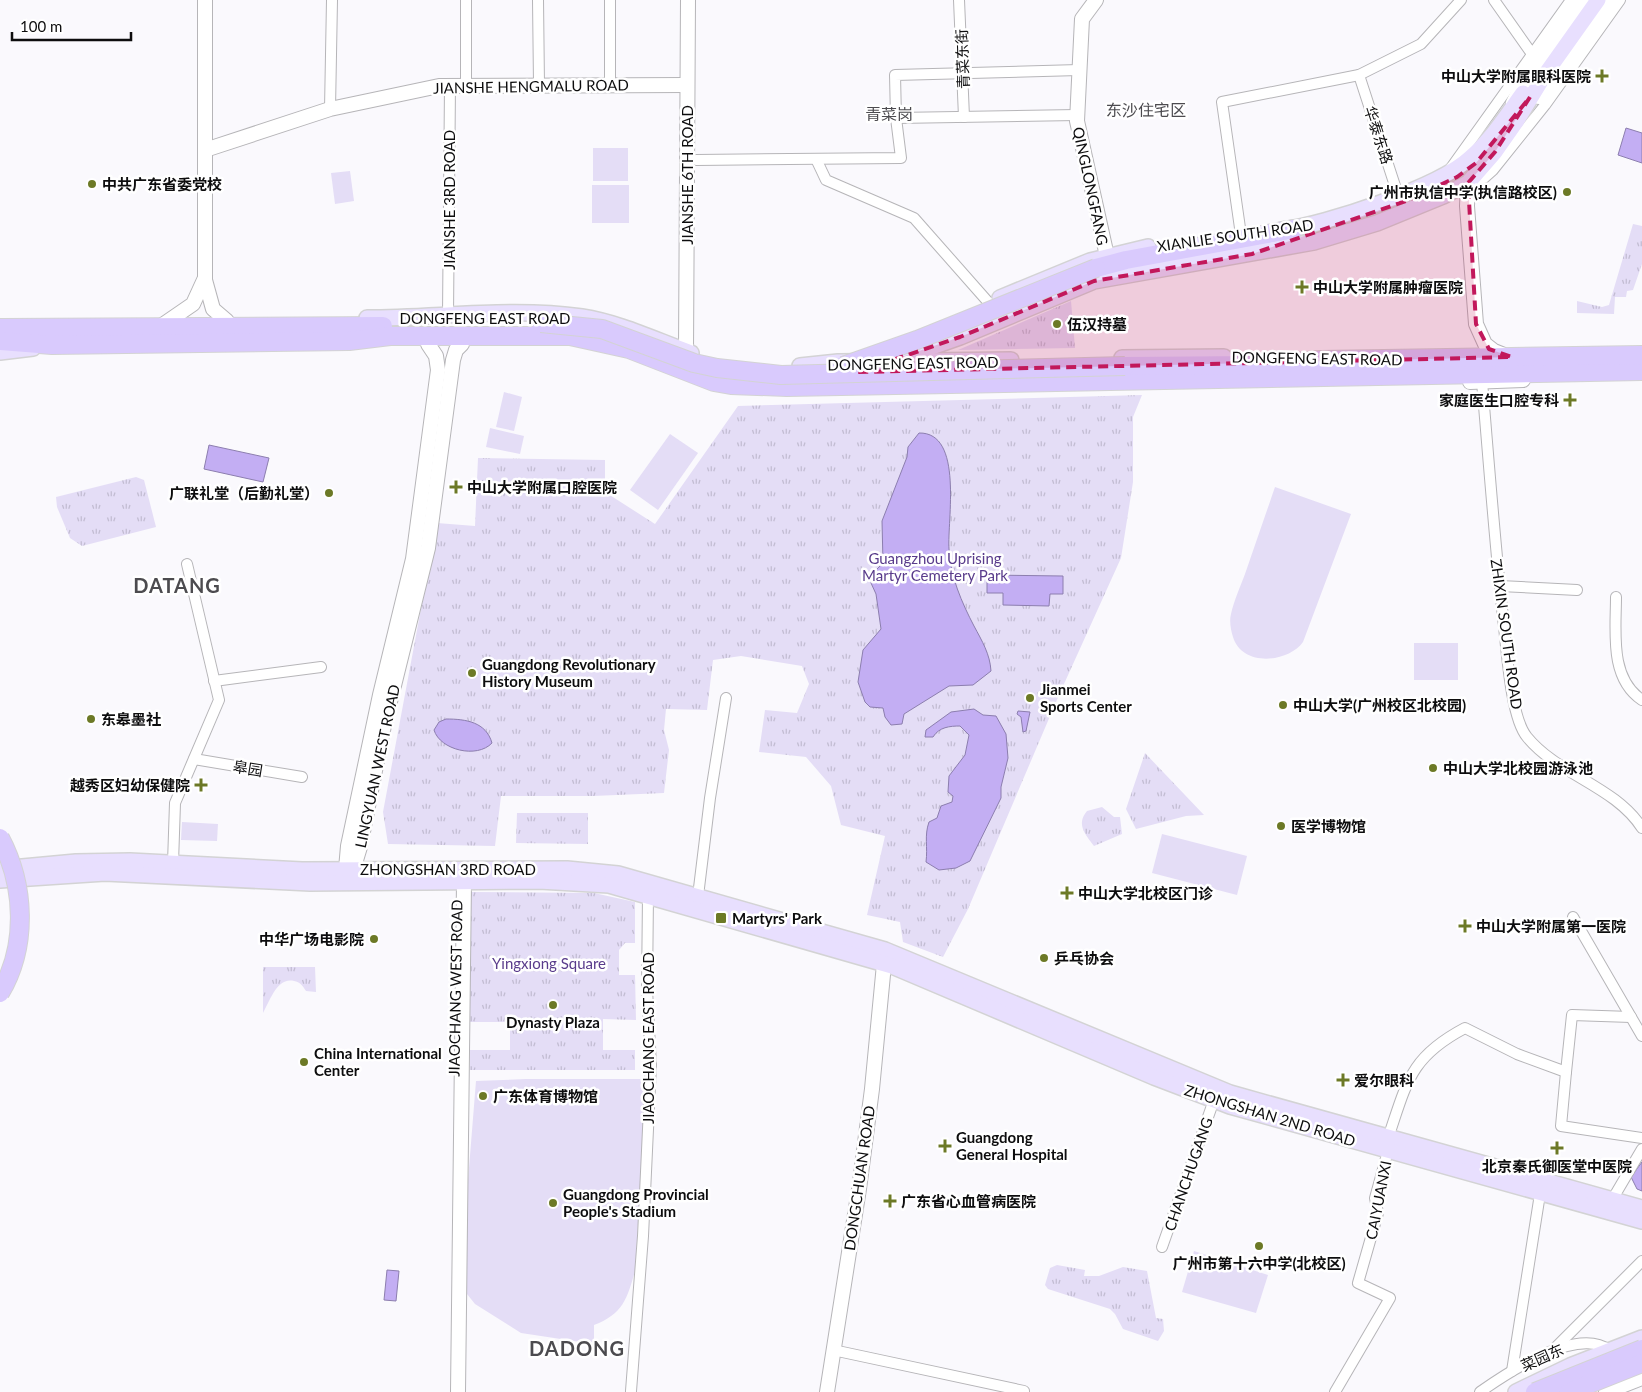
<svg xmlns="http://www.w3.org/2000/svg" width="1642" height="1392" font-family="Lato,'Noto Sans SC',sans-serif">
  <defs>
    <pattern id="grass-tufts" width="24" height="20" patternUnits="userSpaceOnUse" patternTransform="scale(1.25)"><rect width="24" height="20" fill="#e4ddf6"/><path d="M3 7l-1-3M5 7V3M7 7l1-3M15 17l-1-3M17 17v-4M19 17l1-3" fill="none" stroke="#c2bcd2"/></pattern>
  </defs>
  <rect width="100%" height="100%" fill="#faf9fd"/>
  <g fill="url(#grass-tufts)">
    <polygon points="1633,224 1642,226 1642,264 1633,290 1627,291 1626,297 1615,297 1614,314 1577,313 1577,301 1602,307 1609,305"/>
    <polygon points="1071,301 1075,348 958,350"/>
    <polygon points="1142,395 1133,417 1133,482 1121,558 1059,695 968,909 943,957 903,942 900,922 867,915 885,836 841,825 831,786 806,757 759,752 765,710 797,713 809,684 802,666 741,656 713,660 707,710 666,709 664,730 669,750 664,793 593,796 501,796 495,846 388,844 383,812 437,523 475,526 478,458 605,460 605,492 655,524 738,406"/>
    <polygon points="136,477 144,480 156,527 82,546 70,538 57,507 56,497"/>
    <polygon points="1145,753 1204,815 1186,816 1136,829 1126,809"/>
    <path d="M1102,807L1114,817H1120L1122,834L1094,846C1085,834 1076,824 1087,811Z"/>
    <polygon points="517,813 588,813 588,844 516,843"/>
    <polygon points="470,892 594,893 635,902 635,943 625,943 619,950 619,975 635,975 636,1020 603,1019 603,1050 635,1050 635,1070 470,1070 470,1050 510,1050 510,1022 470,1022"/>
    <path d="M263,967H315L316,992L306,991C303,986 300,982 294,981C277,977 270,1001 263,1013Z"/>
    <polygon points="1057,1265 1085,1270 1084,1276 1099,1276 1123,1267 1147,1271 1156,1318 1163,1319 1164,1331 1158,1341 1123,1329 1115,1314 1110,1309 1048,1289 1045,1285 1050,1268"/>
  </g>
  <g fill="#e4ddf6">
    <rect x="593" y="148" width="35" height="33"/>
    <polygon points="350,171 354,201 335,204 331,173"/>
    <rect x="592" y="185" width="37" height="38"/>
    <polygon points="504,392 522,397 514,431 496,427"/>
    <polygon points="490,428 524,436 520,454 486,447"/>
    <polygon points="670,434 698,453 658,510 630,490"/>
    <path d="M1275,487L1351,514L1303,642C1288,663 1242,667 1233,637C1231,631 1229,621 1231,614C1234,601 1240,587 1245,574C1255,545 1265,516 1275,487Z"/>
    <rect x="1414" y="643" width="44" height="37"/>
    <polygon points="182,822 218,824 217,841 181,840"/>
    <polygon points="1162,834 1247,856 1237,895 1152,873"/>
    <path d="M526,1079H643L647,1083L635,1271C627,1299 623,1314 594,1325V1344L521,1333L475,1304L467,1294L463,1282L464,1230L476,1081Z"/>
    <polygon points="1194,1251 1268,1275 1256,1313 1182,1292"/>
  </g>
  <g fill="#c3aef3" stroke="#8c7eae">
    <polygon points="1626,128 1642,133 1642,163 1618,155"/>
    <path d="M919,433C964,432 947,521 949,549C950,576 962,603 974,626C982,641 990,654 991,671L973,685L949,686L904,714L902,724L891,725L885,717L883,708L870,707L865,702L858,682L863,650L881,629L876,594L871,583L875,571L883,563L882,521L907,457L908,447Z"/>
    <polygon points="209,445 269,458 263,482 204,469"/>
    <polygon points="987,575 1063,576 1063,594 1050,594 1049,606 1003,605 1003,593 987,593"/>
    <path d="M974,709L983,715L996,716L1006,734L1008,758L1001,787V798L970,861L956,868L939,870L926,862C928,847 924,836 929,822L937,818L941,806L952,802L953,796L948,792L949,776L965,755L969,735L960,726C950,726 939,727 933,737H925L926,730L951,712Z"/>
    <polygon points="1018,711 1030,712 1026,731 1023,732 1021,717 1017,714"/>
    <path d="M446,719C466,719 486,722 492,743C477,759 440,750 434,730L439,722Z"/>
    <polygon points="1642,1162 1642,1191 1637,1189 1631,1177"/>
    <polygon points="387,1270 399,1271 396,1301 384,1300"/>
  </g>
  <g fill="none" stroke-linecap="round" stroke-linejoin="round">
    <defs>
      <g id="street">
        <polyline points="466,0 466,85"/>
        <polyline points="538,0 539,84"/>
        <polyline points="610,0 610,84"/>
        <polyline points="959,0 964,117"/>
        <polyline points="1494,0 1532,54"/>
        <polyline points="1359,75 1398,195"/>
        <polyline points="330,109 332,0"/>
        <polyline points="896,118 1077,115"/>
        <polyline points="696,160 901,158 896,118 895,75 1079,70"/>
        <polyline points="817,161 826,180 914,218 989,303"/>
        <polyline points="1451,168 1571,0"/>
        <polyline points="1469,182 1484,178 1493,170 1545,105 1620,0"/>
        <polyline points="1241,235 1222,102 1359,75 1421,44 1461,0"/>
        <polyline points="448,316 450,85"/>
        <path d="M1482,382C1489,464 1495,546 1504,627C1507,653 1511,718 1527,737C1558,775 1615,786 1642,828"/>
        <polyline points="1500,586 1577,590"/>
        <path d="M1616,597C1616,631 1609,678 1642,700"/>
        <polyline points="214,681 321,667"/>
        <polyline points="194,759 302,777"/>
        <polyline points="173,863 175,803 219,700 187,564"/>
        <polyline points="698,896 710,798 726,698"/>
        <polyline points="1573,917 1642,1036"/>
        <polyline points="1566,1072 1572,1015 1631,1017"/>
        <path d="M1388,1138C1407,1082 1410,1057 1465,1028L1517,1054L1566,1072L1561,1126L1642,1138"/>
        <polyline points="1612,1200 1642,1149"/>
        <polyline points="1162,1247 1214,1100"/>
        <polyline points="1554,1349 1642,1261"/>
        <polyline points="833,1350 1024,1391"/>
        <polyline points="1512,1371 1540,1194"/>
        <polyline points="631,1391 643,1236 651,1065 647,989 648,895"/>
        <polyline points="1335,1392 1390,1298 1358,1283 1378,1213 1375,1198 1388,1151"/>
        <path d="M1480,1392C1507,1373 1577,1326 1609,1350"/>
      </g>
      <g id="secondary">
        <polyline points="205,0 205,280 213,309 227,321"/>
        <polyline points="688,0 686,351 689,361"/>
        <polyline points="1096,0 1082,19 1077,121 1107,256"/>
        <polyline points="1539,97 1609,0"/>
        <polyline points="1513,103 1524,81 1582,0"/>
        <polyline points="205,150 330,109 439,86 687,85"/>
        <polyline points="1468,183 1467,206 1476,324 1485,344 1494,351 1504,355"/>
        <polyline points="161,326 193,304 204,280"/>
        <polyline points="1470,382 1523,380"/>
        <polyline points="348,880 346,869 348,846 380,695 413,559 438,370 436,356 428,344"/>
        <polyline points="350,880 360,847 383,730 428,548 453,360 456,350 462,344"/>
        <polyline points="458,1392 464,882 461,871"/>
        <polyline points="827,1392 859,1189 872,1089 885,954"/>
        <polyline points="1606,1392 1642,1378"/>
      </g>
      <g id="primary">
        <path d="M1282,230C1325,225 1439,187 1470,158C1491,140 1507,115 1523,93"/>
        <polyline points="1000,298 1090,261 1148,247"/>
        <path d="M367,318C438,318 512,307 582,317C620,323 655,340 691,353"/>
        <polyline points="0,352 33,348"/>
        <polyline points="901,358 960,337 1094,281 1314,242 1377,223 1443,196 1468,183 1495,152 1516,122 1544,76 1598,0"/>
        <polyline points="1122,358 1224,357"/>
        <polyline points="800,366 838,362 1011,360"/>
        <polyline points="0,869 76,862 130,861 302,870 567,869 618,874 885,950 1230,1093 1642,1208"/>
        <polyline points="0,880 105,873 310,883 539,881 609,885 892,966 1154,1077 1230,1106 1642,1221"/>
        <polyline points="1516,1392 1570,1366 1642,1338"/>
      </g>
      <g id="highway">
        <polyline points="1096,268 1126,260 1294,229"/>
        <polyline points="0,328 383,326"/>
        <polyline points="0,341 52,345 349,341 390,336 570,336 629,349 714,382 731,385 787,387 1642,371"/>
        <polyline points="1125,366 1253,365 1320,360 1642,355"/>
      </g>
    </defs>
    <use href="#street" stroke="#b6b5b8" stroke-width="12"/>
    <use href="#secondary" stroke="#b6b5b8" stroke-width="16"/>
    <use href="#primary" stroke="#d3d3d4" stroke-width="18"/>
    <use href="#highway" stroke="#d3d3d4" stroke-width="20"/>
    <use href="#street" stroke="#fff" stroke-width="10"/>
    <use href="#secondary" stroke="#fff" stroke-width="14"/>
    <use href="#primary" stroke="#e8dffe" stroke-width="15"/>
    <use href="#highway" stroke="#d9cafd" stroke-width="18"/>
    <defs>
      <g id="highway-bridge">
        <polyline points="541,323 602,329 694,363 717,368 781,375 1125,366"/>
        <polyline points="843,366 917,340 1096,268"/>
        <path d="M0,838C25,885 28,946 0,993"/>
        <polyline points="1535,1392 1642,1349"/>
        <polyline points="1569,1392 1642,1363"/>
      </g>
    </defs>
    <use href="#highway-bridge" stroke="#d3d3d4" stroke-width="20" stroke-linecap="butt"/>
    <use href="#highway-bridge" stroke="#d9cafd" stroke-width="18"/>
  </g>
  <path fill="#c2185b" fill-opacity="0.2" stroke="#c2185b" stroke-width="4" stroke-dasharray="10 6" stroke-linejoin="round" d="M1530,97L1495,152L1468,183L1476,324L1489,349L1512,357L858,372L960,337L1094,281L1252,254L1406,201L1457,177L1476,163Z"/>
  <g fill="#6c7926" stroke="#fff" stroke-width="2">
    <path d="M1599.5 68.5h5v5h5v5h-5v5h-5v-5h-5v-5h5z"/>
    <circle cx="92" cy="184" r="5"/>
    <circle cx="1567" cy="192" r="5"/>
    <path d="M1299.5 279.5h5v5h5v5h-5v5h-5v-5h-5v-5h5z"/>
    <circle cx="1057" cy="324" r="5"/>
    <path d="M1567.5 392.5h5v5h5v5h-5v5h-5v-5h-5v-5h5z"/>
    <path d="M453.5 479.5h5v5h5v5h-5v5h-5v-5h-5v-5h5z"/>
    <circle cx="329" cy="493" r="5"/>
    <circle cx="472" cy="673" r="5"/>
    <circle cx="1030" cy="698" r="5"/>
    <circle cx="1283" cy="705" r="5"/>
    <circle cx="91" cy="719" r="5"/>
    <circle cx="1433" cy="768" r="5"/>
    <path d="M198.5 777.5h5v5h5v5h-5v5h-5v-5h-5v-5h5z"/>
    <circle cx="1281" cy="826" r="5"/>
    <path d="M1064.5 885.5h5v5h5v5h-5v5h-5v-5h-5v-5h5z"/>
    <rect x="715" y="912" width="12" height="12" rx="2.5"/>
    <path d="M1462.5 918.5h5v5h5v5h-5v5h-5v-5h-5v-5h5z"/>
    <circle cx="374" cy="939" r="5"/>
    <circle cx="1044" cy="958" r="5"/>
    <circle cx="553" cy="1005" r="5"/>
    <circle cx="304" cy="1062" r="5"/>
    <path d="M1340.5 1072.5h5v5h5v5h-5v5h-5v-5h-5v-5h5z"/>
    <circle cx="483" cy="1096" r="5"/>
    <path d="M942.5 1138.5h5v5h5v5h-5v5h-5v-5h-5v-5h5z"/>
    <path d="M1554.5 1140.5h5v5h5v5h-5v5h-5v-5h-5v-5h5z"/>
    <path d="M887.5 1193.5h5v5h5v5h-5v5h-5v-5h-5v-5h5z"/>
    <circle cx="553" cy="1203" r="5"/>
    <circle cx="1259" cy="1246" r="5"/>
  </g>
  <g text-anchor="middle" dominant-baseline="central" stroke-width="5" stroke-linejoin="round" paint-order="stroke">
    <g font-size="15" fill="#0d0d0e" stroke="#fff">
      <text transform="translate(962 59) rotate(-92)">青菜东街</text>
      <text transform="translate(531 86) rotate(-1)">JIANSHE HENGMALU ROAD</text>
      <text transform="translate(1379 135) rotate(72)">华泰东路</text>
      <text transform="translate(687 175) rotate(-90)">JIANSHE 6TH ROAD</text>
      <text transform="translate(1091 186) rotate(78)">QINGLONGFANG</text>
      <text transform="translate(449 200) rotate(-90)">JIANSHE 3RD ROAD</text>
      <text transform="translate(1235 235) rotate(-8)">XIANLIE SOUTH ROAD</text>
      <text x="485" y="318">DONGFENG EAST ROAD</text>
      <text transform="translate(1317 358) rotate(1)">DONGFENG EAST ROAD</text>
      <text transform="translate(913 363) rotate(-1)">DONGFENG EAST ROAD</text>
      <text transform="translate(1507 634) rotate(82)">ZHIXIN SOUTH ROAD</text>
      <text transform="translate(377 766) rotate(-78)">LINGYUAN WEST ROAD</text>
      <text transform="translate(248 768) rotate(9)">皋园</text>
      <text x="448" y="869">ZHONGSHAN 3RD ROAD</text>
      <text transform="translate(455 988) rotate(-89)">JIAOCHANG WEST ROAD</text>
      <text transform="translate(648 1038) rotate(-90)">JIAOCHANG EAST ROAD</text>
      <text transform="translate(1270 1115) rotate(17)">ZHONGSHAN 2ND ROAD</text>
      <text transform="translate(1188 1174) rotate(-71)">CHANCHUGANG</text>
      <text transform="translate(859 1178) rotate(-82)">DONGCHUAN ROAD</text>
      <text transform="translate(1378 1200) rotate(-79)">CAIYUANXI</text>
      <text transform="translate(1542 1357) rotate(-24)">菜园东</text>
    </g>
    <g font-size="15" font-weight="bold" fill="#0d0d0e" stroke="#fff" text-anchor="start">
      <text x="1591" y="76" text-anchor="end">中山大学附属眼科医院</text>
      <text x="102" y="184">中共广东省委党校</text>
      <text x="1557" y="192" text-anchor="end">广州市执信中学(执信路校区)</text>
      <text x="1313" y="287">中山大学附属肿瘤医院</text>
      <text x="1067" y="324">伍汉持墓</text>
      <text x="1559" y="400" text-anchor="end">家庭医生口腔专科</text>
      <text x="467" y="487">中山大学附属口腔医院</text>
      <text x="319" y="493" text-anchor="end">广联礼堂（后勤礼堂）</text>
      <text x="482" y="664">Guangdong Revolutionary<tspan x="482" dy="17">History Museum</tspan></text>
      <text x="1040" y="689">Jianmei<tspan x="1040" dy="17">Sports Center</tspan></text>
      <text x="1293" y="705">中山大学(广州校区北校园)</text>
      <text x="101" y="719">东皋墨社</text>
      <text x="1443" y="768">中山大学北校园游泳池</text>
      <text x="190" y="785" text-anchor="end">越秀区妇幼保健院</text>
      <text x="1291" y="826">医学博物馆</text>
      <text x="1078" y="893">中山大学北校区门诊</text>
      <text x="732" y="918">Martyrs' Park</text>
      <text x="1476" y="926">中山大学附属第一医院</text>
      <text x="364" y="939" text-anchor="end">中华广场电影院</text>
      <text x="1054" y="958">乒乓协会</text>
      <text x="553" y="1022" text-anchor="middle">Dynasty Plaza</text>
      <text x="314" y="1053">China International<tspan x="314" dy="17">Center</tspan></text>
      <text x="1354" y="1080">爱尔眼科</text>
      <text x="493" y="1096">广东体育博物馆</text>
      <text x="956" y="1137">Guangdong<tspan x="956" dy="17">General Hospital</tspan></text>
      <text x="1557" y="1166" text-anchor="middle">北京秦氏御医堂中医院</text>
      <text x="563" y="1194">Guangdong Provincial<tspan x="563" dy="17">People's Stadium</tspan></text>
      <text x="901" y="1201">广东省心血管病医院</text>
      <text x="1259" y="1263" text-anchor="middle">广州市第十六中学(北校区)</text>
    </g>
    <g font-size="15" fill="#593b8b" stroke="#fff">
      <text x="935" y="558">Guangzhou Uprising<tspan x="935" dy="17">Martyr Cemetery Park</tspan></text>
      <text x="549" y="963">Yingxiong Square</text>
    </g>
    <g font-size="16" fill="#4c4b4f" stroke="#fff">
      <text x="1146" y="109">东沙住宅区</text>
      <text x="889" y="113">青菜岗</text>
    </g>
    <g font-size="20" font-weight="bold" letter-spacing="1" fill="#4c4b4f" stroke="#fff">
      <text x="177" y="585">DATANG</text>
      <text x="577" y="1348">DADONG</text>
    </g>
  </g>
  <path d="M12 32v8h119v-8" fill="none" stroke="#0d0d0e" stroke-width="2.5"/>
  <text x="20" y="32" font-size="15" fill="#0d0d0e" stroke="#ffffff" stroke-width="4" paint-order="stroke">100 m</text>
</svg>
